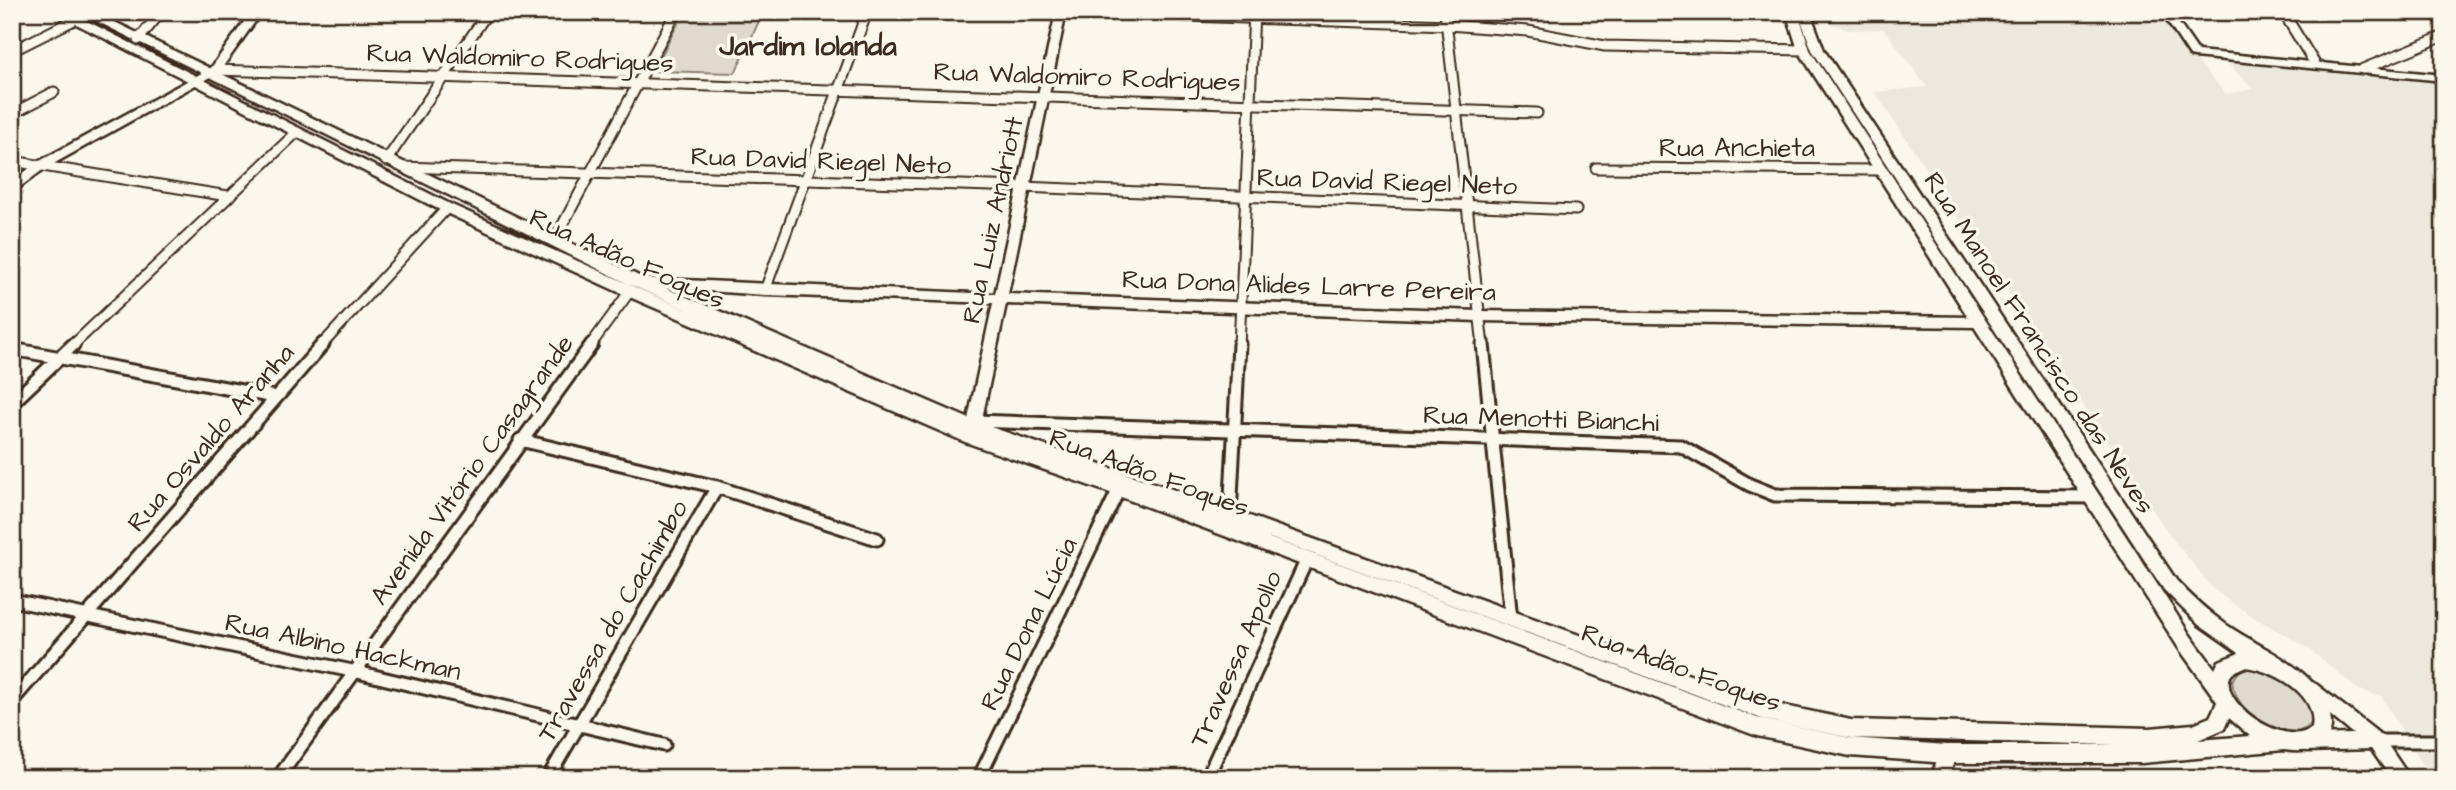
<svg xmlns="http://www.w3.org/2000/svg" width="2456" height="790" font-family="'Architects Daughter',sans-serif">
  <rect width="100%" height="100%" fill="#fbf7ec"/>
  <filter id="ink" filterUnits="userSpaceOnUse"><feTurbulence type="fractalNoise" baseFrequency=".0143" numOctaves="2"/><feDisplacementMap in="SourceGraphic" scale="14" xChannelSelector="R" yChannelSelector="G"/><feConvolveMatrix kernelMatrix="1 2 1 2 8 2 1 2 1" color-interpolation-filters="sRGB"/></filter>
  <g filter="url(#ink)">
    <polygon fill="#ede8dd" points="1826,12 2154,12 2226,94 2253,89 2222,57 2444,78 2444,778 2431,778 2381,696 2359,690 2308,648 2250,615 2214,590 2171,537 1875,92 1927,87 1884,29 1848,30 1830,23"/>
    <g fill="#dfd9ce" stroke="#8d8276" stroke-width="2">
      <polygon points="683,14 762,15 735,73 653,71"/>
      <path d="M2252,666C2268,667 2281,678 2294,687C2304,693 2307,696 2311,707C2325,752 2237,729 2232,681L2242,668Z"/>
    </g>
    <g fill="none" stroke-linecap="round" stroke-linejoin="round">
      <defs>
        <g id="minor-far1">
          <polyline points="1076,12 1448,25 1528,31 1605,46 1804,50"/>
          <polyline points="1445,12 1483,346"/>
          <polyline points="2283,12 2315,64"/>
          <polyline points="138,40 161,12"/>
          <polyline points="12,51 74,20"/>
          <polyline points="2363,69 2444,36"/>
          <polyline points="215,70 1537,113"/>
          <polyline points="12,114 54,92"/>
          <polyline points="12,161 228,196"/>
          <polyline points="386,161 488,12"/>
          <polyline points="402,167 1022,187 1576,210"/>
          <polyline points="1596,168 1879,170"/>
          <polyline points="554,241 676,12"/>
          <polyline points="765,290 867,12"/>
          <polyline points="72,346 297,132"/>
          <polyline points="321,346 447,208"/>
          <polyline points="590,346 630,291"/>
          <polyline points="1239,346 1254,12"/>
        </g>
        <g id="minor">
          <polyline points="1483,344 1511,619"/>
          <polyline points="12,349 275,397"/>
          <polyline points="12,403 74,344"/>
          <polyline points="974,421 1681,446 1750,485 1775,495 2093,497"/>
          <polyline points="520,440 717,487 877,539"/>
          <polyline points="1230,516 1239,344"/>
          <polyline points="12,600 357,672 664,745"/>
          <polyline points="12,701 323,344"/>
          <polyline points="2375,741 2444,741"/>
          <polyline points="278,778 592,344"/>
          <polyline points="548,778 717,487"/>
          <polyline points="979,778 1119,489"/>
          <polyline points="1207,778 1307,559"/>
        </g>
        <g id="tertiary">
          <polygon points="251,12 262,12 219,72 44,169 12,193 12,182 36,163 211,68"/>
          <polygon points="1056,12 1066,12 1008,294 1478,311 1977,317 1984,322 1977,327 1478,321 1006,304 978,438 976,442 966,442 964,438 993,303 765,295 635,286 633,283 635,280 640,278 995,294"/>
          <polygon points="2161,12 2171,12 2198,51 2444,75 2444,81 2194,57 2190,56"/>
          <polygon points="2310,681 2316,684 2381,735 2410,778 2391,778 2371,749 2306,751 2300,749 2297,743 2300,737 2306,735 2353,734 2304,694 2302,689 2304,684"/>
          <polygon points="1947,746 1953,748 1956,754 1949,778 1931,778 1941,748"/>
        </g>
        <path id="secondary" d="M53,12H69L452,205L694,313L635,287L78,12H94L645,279L979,423L1236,511L1762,701L1851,720L2150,728L2193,724L2210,717L2217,702L2213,696L2178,647L1798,50L1786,12H1798L1810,50L2190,635L2215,669L2219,661L2239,653L2199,625L2164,590L1812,50L1798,12H1810L1824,50L2176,580C2191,596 2206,610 2224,623C2261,650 2319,667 2330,716C2333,727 2330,738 2321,745C2310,752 2296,752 2284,750L2142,763H1947L1850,756L1757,736L1113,494L965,442L625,295L442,211ZM1240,527L1762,719L1851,738L2114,745H1947L1850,738L1757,718ZM2245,667C2273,670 2318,693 2312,728C2289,748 2224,708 2229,680C2230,672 2239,670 2245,667ZM2229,718L2250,736L2198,740L2224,729Z"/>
      </defs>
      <use href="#minor-far1" stroke="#3b2a1e" stroke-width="13"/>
      <use href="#minor" stroke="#3b2a1e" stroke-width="17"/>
      <use href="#tertiary" stroke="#3b2a1e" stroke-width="5"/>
      <use href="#secondary" stroke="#3b2a1e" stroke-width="5"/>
      <use href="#minor-far1" stroke="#fbf7ec" stroke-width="9"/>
      <use href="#minor" stroke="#fbf7ec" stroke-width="11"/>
      <use href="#tertiary" fill="#fbf7ec" fill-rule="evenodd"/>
      <use href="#secondary" fill="#fbf7ec" fill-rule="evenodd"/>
    </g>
  </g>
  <g text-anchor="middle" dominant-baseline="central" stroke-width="7" stroke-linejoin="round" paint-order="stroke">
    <g font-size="26" fill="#3b2a1e" stroke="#fbf7ec">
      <text transform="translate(520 58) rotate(2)">Rua Waldomiro Rodrigues</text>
      <text transform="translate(1087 77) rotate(2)">Rua Waldomiro Rodrigues</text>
      <text x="1737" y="148">Rua Anchieta</text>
      <text transform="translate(821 161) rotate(2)">Rua David Riegel Neto</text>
      <text transform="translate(1387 182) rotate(2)">Rua David Riegel Neto</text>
      <text transform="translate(993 220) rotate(-78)">Rua Luiz Andriott</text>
      <text transform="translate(627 259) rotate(24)">Rua Adão Foques</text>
      <text transform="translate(1309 286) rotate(2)">Rua Dona Alides Larre Pereira</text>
      <text transform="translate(2039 343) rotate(57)">Rua Manoel Francisco das Neves</text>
      <text transform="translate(1541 419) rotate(2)">Rua Menotti Bianchi</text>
      <text transform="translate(211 438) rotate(-49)">Rua Osvaldo Aranha</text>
      <text transform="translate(472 470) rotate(-54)">Avenida Vitório Casagrande</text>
      <text transform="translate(1149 473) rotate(20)">Rua Adão Foques</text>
      <text transform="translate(613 621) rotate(-60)">Travessa do Cachimbo</text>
      <text transform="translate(1029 624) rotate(-64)">Rua Dona Lúcia</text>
      <text transform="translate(343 647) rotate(12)">Rua Albino Hackman</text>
      <text transform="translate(1236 659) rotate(-66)">Travessa Apollo</text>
      <text transform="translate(1681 668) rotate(20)">Rua Adão Foques</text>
    </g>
    <g font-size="28" font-weight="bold" fill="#3b2a1e" stroke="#fbf7ec">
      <text x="808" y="46">Jardim Iolanda</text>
    </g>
  </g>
  <rect width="2456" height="790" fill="none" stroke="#fbf7ec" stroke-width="42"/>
  <rect x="21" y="21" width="2414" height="748" fill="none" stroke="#3b2a1e" stroke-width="2.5" filter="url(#ink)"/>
</svg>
